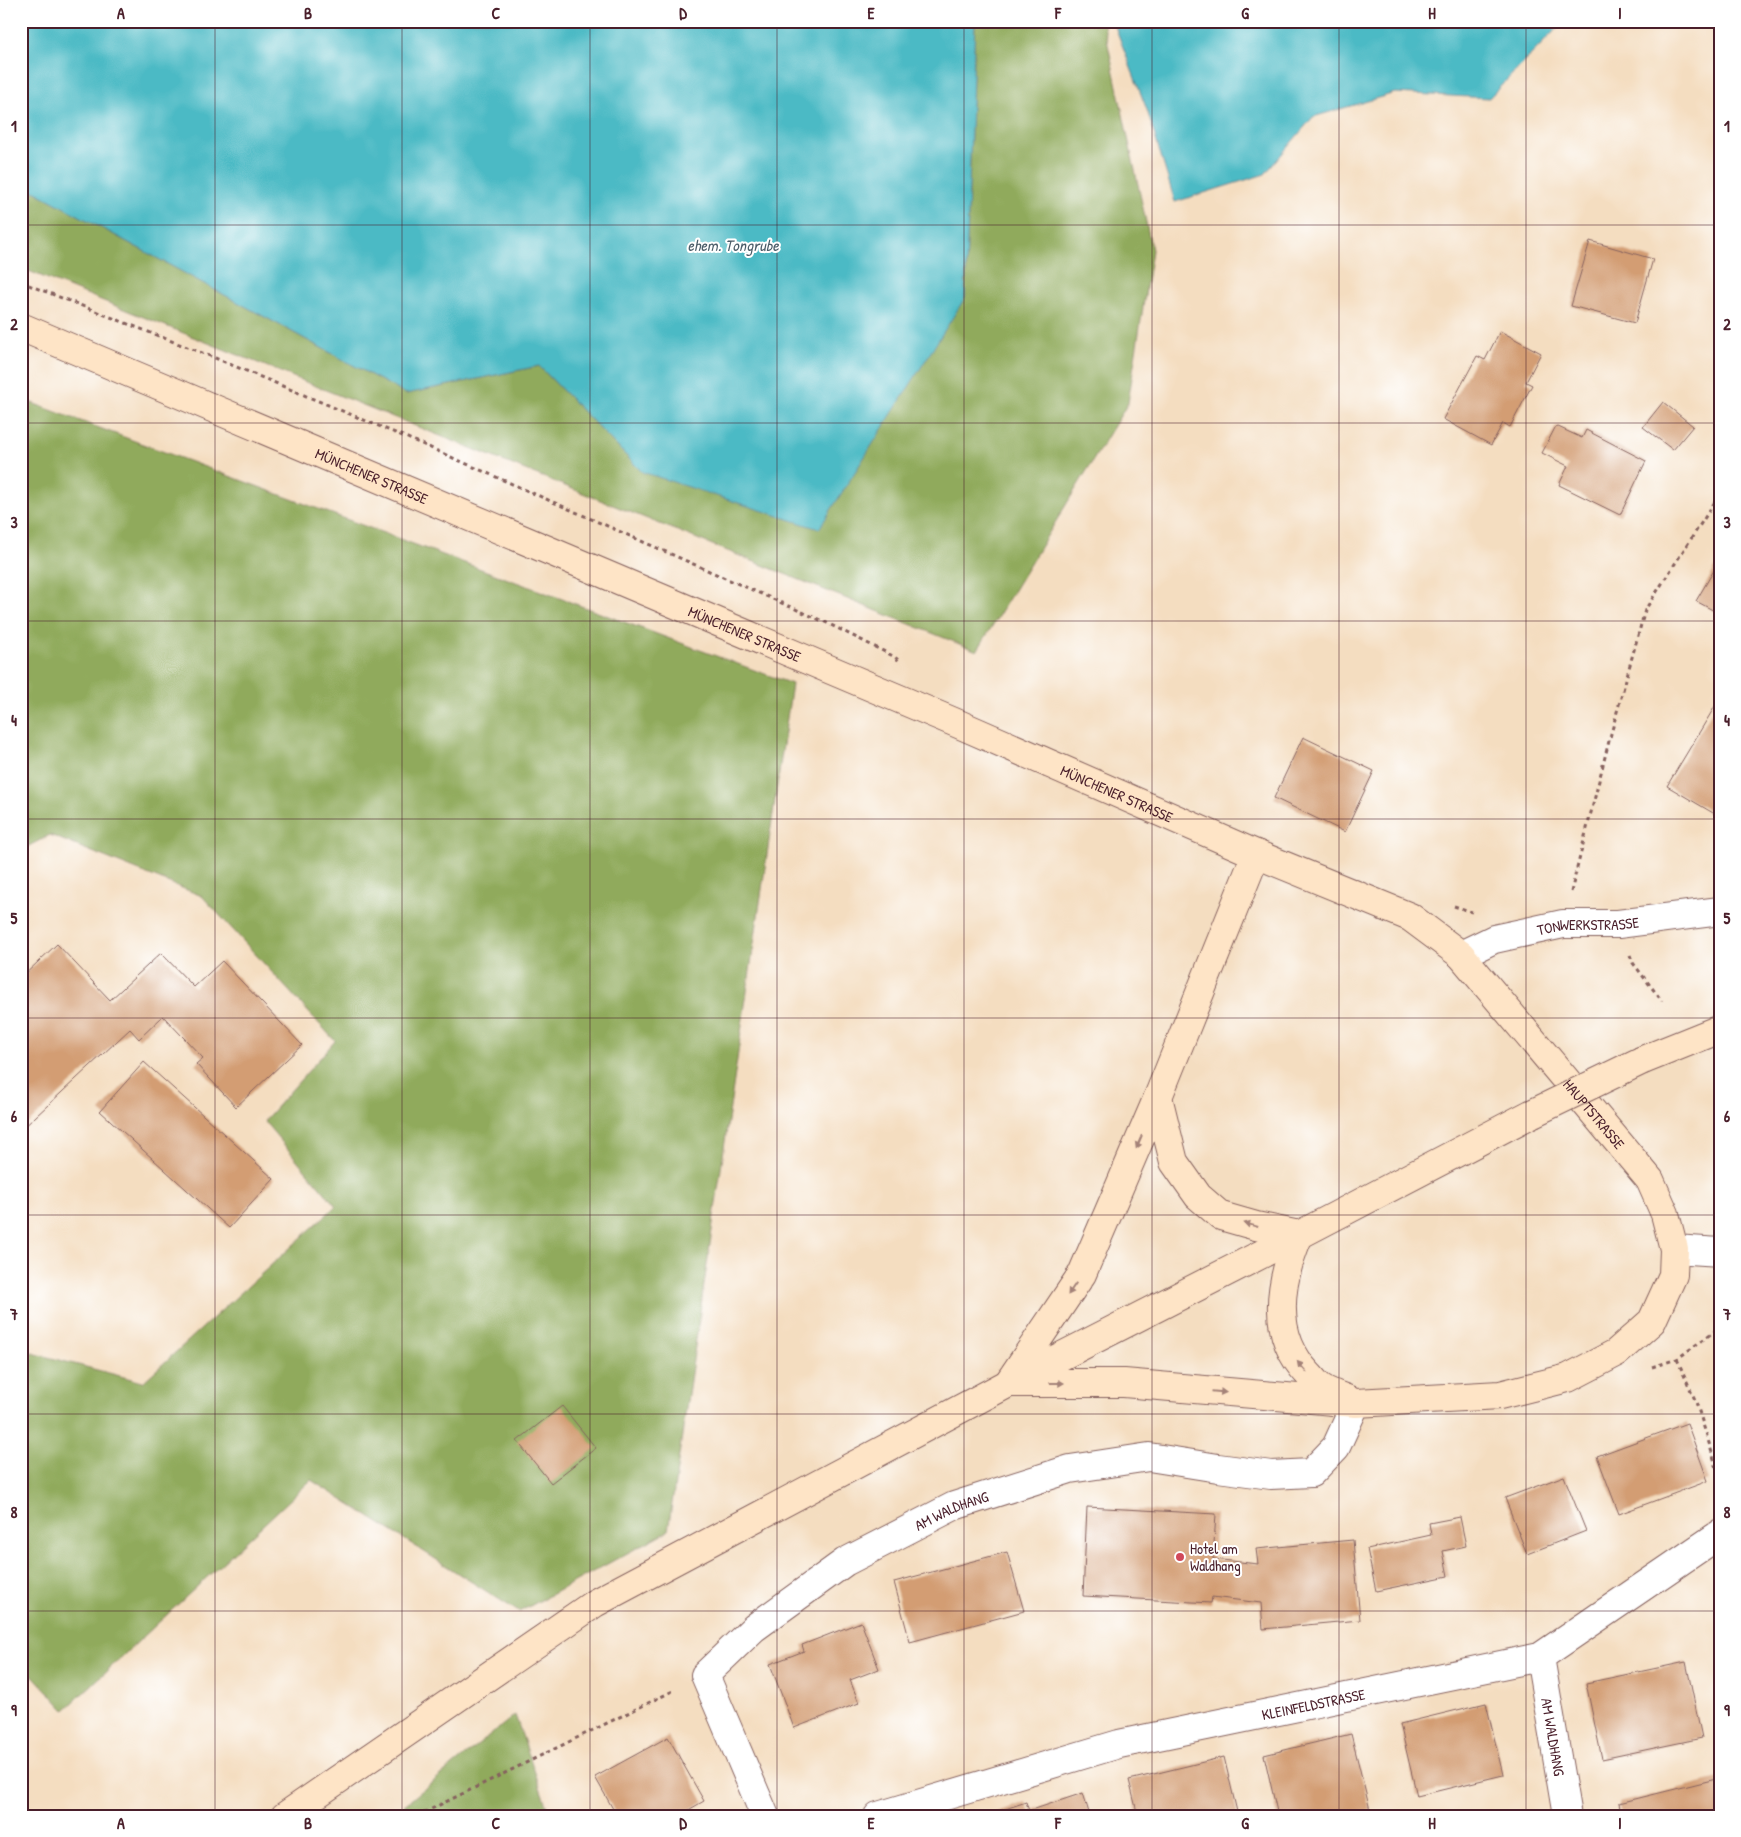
<svg xmlns="http://www.w3.org/2000/svg" width="1741" height="1837" font-family="'Patrick Hand',sans-serif">
  <rect width="100%" height="100%" fill="#fff"/>
  <filter id="ink" filterUnits="userSpaceOnUse"><feTurbulence type="fractalNoise" baseFrequency=".02" numOctaves="2"/><feDisplacementMap in="SourceGraphic" scale="10" xChannelSelector="R" yChannelSelector="G"/><feConvolveMatrix kernelMatrix="1 2 1 2 8 2 1 2 1" color-interpolation-filters="sRGB"/></filter>
  <filter id="wash" filterUnits="userSpaceOnUse"><feTurbulence type="fractalNoise" baseFrequency=".0096" numOctaves="4" result="noise"/><feDisplacementMap in="SourceGraphic" scale="20" xChannelSelector="R" yChannelSelector="G"/><feGaussianBlur stdDeviation="1.12" result="paint"/><feColorMatrix in="noise" values="0 0 0 0 0 0 0 0 0 0 0 0 0 0 0 0 0 1.4 0 .05"/><feComposite in="paint" operator="in"/></filter>
  <g filter="url(#wash)">
    <rect width="100%" height="100%" fill="#f4ddc0"/>
    <g fill="#90aa5c" stroke="#6d6444">
      <polygon points="975,21 1103,21 1152,250 1128,403 977,651 21,268 21,184 406,394 539,366 642,472 965,298"/>
      <polygon points="21,399 792,684 668,1531 519,1612 311,1480 65,1710 21,1663 21,1350 143,1382 336,1206 264,1121 335,1041 202,896 50,835 21,850"/>
      <polygon points="515,1715 550,1816 391,1816"/>
    </g>
    <g fill="#4cbac5" stroke="#4b6c78">
      <polygon points="21,21 975,21 965,298 819,529 642,472 539,366 406,394 21,184"/>
      <polygon points="1113,21 1564,21 1489,98 1395,93 1313,117 1265,174 1175,202 1147,110"/>
    </g>
    <g id="blocks">
      <g fill="#d39d73">
        <polygon points="1590,241 1653,259 1635,323 1571,306"/>
        <polygon points="1500,331 1541,353 1526,382 1532,385 1510,427 1503,423 1491,445 1443,419 1477,356 1485,360"/>
        <polygon points="1663,402 1693,426 1673,450 1643,427"/>
        <polygon points="1556,426 1582,438 1586,430 1646,461 1620,515 1559,485 1568,466 1542,453"/>
        <polygon points="1720,560 1720,614 1696,601"/>
        <polygon points="1720,698 1720,817 1667,786"/>
        <polygon points="1303,737 1374,771 1345,832 1274,798"/>
        <polygon points="57,944 110,1000 161,953 194,987 222,961 302,1045 236,1107 196,1064 203,1058 163,1016 139,1039 130,1029 21,1130 21,978"/>
        <polygon points="144,1062 274,1179 229,1228 100,1111"/>
        <polygon points="562,1406 596,1448 551,1483 517,1441"/>
        <polygon points="1687,1423 1708,1481 1619,1514 1597,1456"/>
        <polygon points="1564,1476 1586,1531 1527,1554 1505,1498"/>
        <polygon points="1087,1507 1216,1514 1213,1559 1258,1564 1256,1549 1353,1540 1360,1620 1263,1629 1261,1603 1212,1597 1211,1603 1083,1596"/>
        <polygon points="1460,1517 1466,1546 1443,1551 1448,1576 1376,1591 1367,1549 1431,1535 1429,1523"/>
        <polygon points="1007,1552 1024,1611 910,1642 894,1582"/>
        <polygon points="861,1622 879,1669 850,1680 859,1703 794,1728 770,1664 804,1651 802,1645"/>
        <polygon points="1686,1662 1702,1738 1602,1759 1586,1683"/>
        <polygon points="1486,1703 1503,1775 1417,1796 1400,1724"/>
        <polygon points="1351,1734 1370,1810 1345,1816 1278,1816 1264,1755"/>
        <polygon points="668,1737 704,1801 678,1816 617,1816 595,1777"/>
        <polygon points="1224,1757 1238,1816 1138,1816 1129,1780"/>
        <polygon points="1720,1778 1720,1816 1622,1816 1619,1803"/>
        <polygon points="1083,1793 1090,1816 985,1816 1026,1802 1029,1811"/>
      </g>
    </g>
  </g>
  <g filter="url(#ink)">
    <use href="#blocks" fill-opacity="0" stroke="#86625f" stroke-width="1"/>
    <g fill="none" stroke-linecap="round" stroke-linejoin="round">
      <defs>
        <g id="street">
          <path id="s1" d="M1461,955L1494,939L1563,924H1618L1720,911"/>
          <polyline points="1674,1249 1720,1252"/>
          <path id="s2" d="M1540,1657L1567,1816"/>
          <path id="s3" d="M765,1816L705,1675L754,1628L845,1562L954,1506L1070,1469L1149,1457L1218,1468L1271,1475L1311,1473L1336,1447L1356,1403"/>
          <path id="s4" d="M878,1816L1119,1744L1540,1657L1720,1534"/>
        </g>
        <g id="secondary">
          <path id="s5" d="M21,327L954,722L1256,854L1410,917L1461,955L1650,1180L1665,1214L1674,1249L1673,1275L1652,1321L1616,1353L1568,1378L1500,1395L1356,1403L1124,1383H1009"/>
          <polyline points="1643,1060 1720,1029"/>
          <polyline points="1158,1097 1174,1162 1198,1196 1221,1216 1256,1226 1299,1235"/>
          <path d="M1299,1235C1279,1282 1270,1335 1309,1375C1313,1379 1317,1385 1322,1388C1330,1393 1339,1396 1347,1399"/>
          <polyline points="1009,1382 1082,1274 1158,1097 1256,854"/>
          <polyline points="285,1816 595,1603 1009,1383 1299,1235 1531,1114"/>
        </g>
      </defs>
      <use href="#street" stroke="#86625f" stroke-width="30"/>
      <use href="#secondary" stroke="#86625f" stroke-width="30"/>
      <g stroke="#86625f" stroke-width="3" stroke-dasharray="4 4" stroke-linecap="butt">
        <polyline points="21,282 215,358 417,442 827,623 895,657 899,661"/>
        <polyline points="1571,892 1609,741 1645,610 1720,494"/>
        <polyline points="1454,906 1472,912"/>
        <polyline points="1630,955 1633,963 1662,1001"/>
        <polyline points="1677,1359 1696,1402 1720,1478"/>
        <polyline points="1652,1367 1677,1359 1720,1327"/>
        <polyline points="417,1816 675,1690"/>
      </g>
      <use href="#street" stroke="#fff" stroke-width="28"/>
      <use href="#secondary" stroke="#fee4c6" stroke-width="28"/>
      <defs>
        <polyline id="secondary-bridge" points="1531,1114 1643,1060"/>
      </defs>
      <use href="#secondary-bridge" stroke="#86625f" stroke-width="30" stroke-linecap="butt"/>
      <use href="#secondary-bridge" stroke="#fee4c6" stroke-width="28"/>
    </g>
    <defs><path id="oneway-solid" d="M-6-.8H1V-3.2L6.5 0L1 3.2V.8H-6Z" transform="scale(1.25)"/></defs>
    <g fill="#a48278">
      <use href="#oneway-solid" transform="translate(1139 1142) rotate(113)"/>
      <use href="#oneway-solid" transform="translate(1251 1225) rotate(-164)"/>
      <use href="#oneway-solid" transform="translate(1072 1289) rotate(124)"/>
      <use href="#oneway-solid" transform="translate(1302 1367) rotate(-131)"/>
      <use href="#oneway-solid" transform="translate(1057 1383)"/>
      <use href="#oneway-solid" transform="translate(1219 1392) rotate(5)"/>
    </g>
  </g>
  <path fill="none" stroke="#4a1f2b" stroke-width="1" stroke-opacity="0.55" d="M215,21V1816M402,21V1816M590,21V1816M777,21V1816M964,21V1816M1152,21V1816M1339,21V1816M1526,21V1816M21,225H1720M21,423H1720M21,621H1720M21,819H1720M21,1018H1720M21,1215H1720M21,1414H1720M21,1611H1720"/>
  <circle fill="#d1495b" stroke="#fff" stroke-width="2" cx="1180" cy="1557" r="5"/>
  <g text-anchor="middle" dominant-baseline="central" stroke-width="4" stroke-linejoin="round" paint-order="stroke">
    <g font-size="15" fill="#4a1f2b" stroke="#fff">
      <text stroke="none"><textPath href="#s5" startOffset="381">MÜNCHENER STRASSE</textPath></text>
      <text stroke="none"><textPath href="#s5" startOffset="786">MÜNCHENER STRASSE</textPath></text>
      <text stroke="none"><textPath href="#s5" startOffset="1191">MÜNCHENER STRASSE</textPath></text>
      <text stroke="none"><textPath href="#s1" startOffset="132">TONWERKSTRASSE</textPath></text>
      <text stroke="none"><textPath href="#s5" startOffset="1780">HAUPTSTRASSE</textPath></text>
      <text stroke="none"><textPath href="#s3" startOffset="452">AM WALDHANG</textPath></text>
      <text stroke="none"><textPath href="#s4" startOffset="450">KLEINFELDSTRASSE</textPath></text>
      <text stroke="none"><textPath href="#s2" startOffset="81">AM WALDHANG</textPath></text>
    </g>
    <g font-size="15" fill="#4a1f2b" stroke="#fff" text-anchor="start">
      <text x="1190" y="1548">Hotel am<tspan x="1190" dy="17">Waldhang</tspan></text>
    </g>
    <g font-size="16" font-style="italic" fill="#4b5d69" stroke="#fff">
      <text x="733" y="245">ehem. Tongrube</text>
    </g>
  </g>
  <rect width="1741" height="1837" fill="none" stroke="#fff" stroke-width="55"/>
  <rect x="28" y="28" width="1686" height="1782" fill="none" stroke="#4a1f2b" stroke-width="2"/>
  <g font-size="16" text-anchor="middle" font-weight="bold" fill="#4a1f2b">
    <text x="121" y="19">A</text>
    <text x="308" y="19">B</text>
    <text x="496" y="19">C</text>
    <text x="683" y="19">D</text>
    <text x="871" y="19">E</text>
    <text x="1058" y="19">F</text>
    <text x="1245" y="19">G</text>
    <text x="1432" y="19">H</text>
    <text x="1620" y="19">I</text>
    <text x="14" y="132">1</text>
    <text x="1727" y="132">1</text>
    <text x="14" y="330">2</text>
    <text x="1727" y="330">2</text>
    <text x="14" y="528">3</text>
    <text x="1727" y="528">3</text>
    <text x="14" y="726">4</text>
    <text x="1727" y="726">4</text>
    <text x="14" y="924">5</text>
    <text x="1727" y="924">5</text>
    <text x="14" y="1122">6</text>
    <text x="1727" y="1122">6</text>
    <text x="14" y="1320">7</text>
    <text x="1727" y="1320">7</text>
    <text x="14" y="1518">8</text>
    <text x="1727" y="1518">8</text>
    <text x="14" y="1716">9</text>
    <text x="1727" y="1716">9</text>
    <text x="121" y="1829">A</text>
    <text x="308" y="1829">B</text>
    <text x="496" y="1829">C</text>
    <text x="683" y="1829">D</text>
    <text x="871" y="1829">E</text>
    <text x="1058" y="1829">F</text>
    <text x="1245" y="1829">G</text>
    <text x="1432" y="1829">H</text>
    <text x="1620" y="1829">I</text>
  </g>
</svg>
